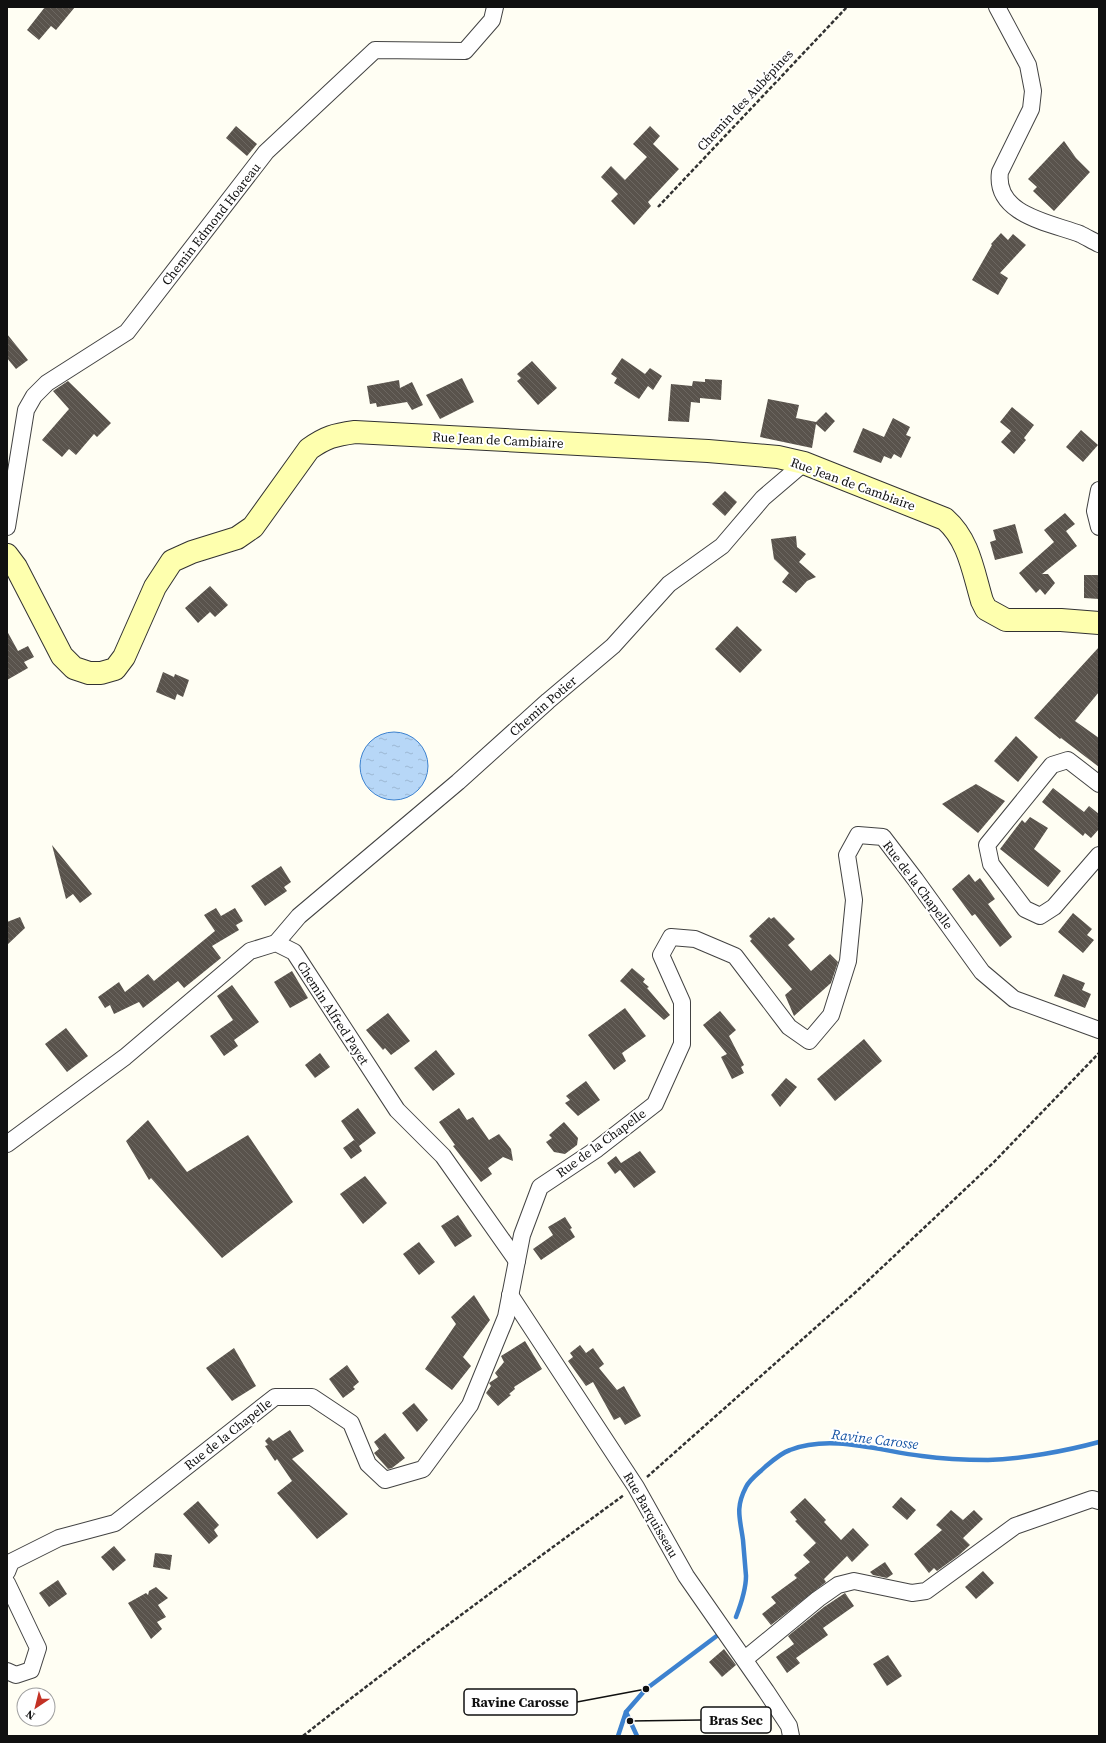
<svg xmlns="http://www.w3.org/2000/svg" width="1106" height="1743" font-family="'Source Serif 4',serif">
  <defs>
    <pattern id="water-ripples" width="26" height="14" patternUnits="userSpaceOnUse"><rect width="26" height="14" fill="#b7d7f7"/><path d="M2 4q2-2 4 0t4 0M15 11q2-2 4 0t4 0" fill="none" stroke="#9cb8d3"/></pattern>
    <pattern id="building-back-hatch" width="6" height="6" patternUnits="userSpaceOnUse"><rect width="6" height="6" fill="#59534c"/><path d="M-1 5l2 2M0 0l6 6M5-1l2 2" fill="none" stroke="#6c6761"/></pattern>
  </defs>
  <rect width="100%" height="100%" fill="#fffef3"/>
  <circle fill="url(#water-ripples)" stroke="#3d82cf" cx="394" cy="766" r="34"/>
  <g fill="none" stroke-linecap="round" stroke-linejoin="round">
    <g stroke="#3d82cf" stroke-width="4.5">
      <path d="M736,1617C741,1604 746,1590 746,1576C745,1564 744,1552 743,1540C740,1518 735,1508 746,1487C750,1479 759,1473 765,1467C772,1461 781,1453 790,1450C831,1434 880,1451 922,1456C943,1459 966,1460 988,1460C1022,1459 1066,1451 1099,1442"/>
      <polyline points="626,1712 637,1736"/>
      <polyline points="618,1736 626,1712 646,1689 718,1635"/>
    </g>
  </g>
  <g fill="url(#building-back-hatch)">
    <polygon points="45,7 75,7 56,30 51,26 39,40 27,30"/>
    <polygon points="236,126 257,144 247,156 226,138"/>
    <polygon points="650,126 660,136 653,144 679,169 648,202 651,206 634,225 611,201 618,194 601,177 611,166 625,180 647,157 633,144"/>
    <polygon points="1064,141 1076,158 1090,172 1054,211 1033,191 1037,187 1028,179"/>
    <polygon points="1001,233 1008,240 1013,234 1026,245 1000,273 1008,278 998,295 972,280 992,245 991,244"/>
    <polygon points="7,334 28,360 16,369 7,358"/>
    <polygon points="622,358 645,374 650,368 662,376 653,390 648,386 639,399 614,383 617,378 611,374"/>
    <polygon points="532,361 557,388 538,405 517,381 521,378 517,374"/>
    <polygon points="462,378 474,402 440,419 426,395"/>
    <polygon points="705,379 722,380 721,400 700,398 700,403 691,402 689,422 668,421 671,384 692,386 693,381 705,382"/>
    <polygon points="399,380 400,388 412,382 423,405 412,410 407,402 377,407 376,403 370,404 367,386"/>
    <polygon points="68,381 111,423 97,437 94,434 76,455 69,449 62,457 42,440 69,409 53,391"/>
    <polygon points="768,399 799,405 796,418 816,422 826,412 835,421 825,432 816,424 812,448 760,437"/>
    <polygon points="1012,407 1034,425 1024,438 1026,440 1014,454 1001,442 1011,431 1000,422"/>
    <polygon points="893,418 910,427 906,435 911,437 901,458 894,454 891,459 884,456 881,463 853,452 863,428 884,437"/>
    <polygon points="1081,430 1098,445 1083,462 1066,447"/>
    <polygon points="725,491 737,502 725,516 712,504"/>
    <polygon points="1065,513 1075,524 1066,531 1077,546 1042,574 1048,574 1055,583 1045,595 1040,589 1036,593 1019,573 1054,542 1044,530"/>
    <polygon points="1015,524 1023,553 995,560 990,542 996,540 993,530"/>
    <polygon points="796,536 797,547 806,554 799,562 816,577 807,581 796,593 782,582 789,573 774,559 771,539"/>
    <polygon points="1084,575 1099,575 1099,599 1084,598"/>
    <polygon points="210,586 228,605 215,617 210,612 198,623 185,608"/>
    <polygon points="737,626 762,650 740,673 715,649"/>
    <polygon points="7,631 18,651 28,646 34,657 24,662 28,668 7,680"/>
    <polygon points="1099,647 1099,692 1075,721 1099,738 1099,767 1061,738 1060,739 1034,718"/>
    <polygon points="163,672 174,677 175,674 189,680 183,697 177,694 175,700 156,692"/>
    <polygon points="1016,736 1038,757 1018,782 994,761"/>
    <polygon points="976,784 1005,801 978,833 942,804"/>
    <polygon points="1053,788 1084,812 1089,806 1099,814 1099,829 1091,838 1085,833 1083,836 1042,802"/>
    <polygon points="1030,817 1048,828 1034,849 1061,871 1048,887 1000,849 1022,820 1025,823"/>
    <polygon points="52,845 92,894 80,903 73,894 66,899"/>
    <polygon points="281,866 291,882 284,887 287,891 265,906 251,886"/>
    <polygon points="969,874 975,882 980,878 995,899 988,904 1012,937 1000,947 975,914 972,916 952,889"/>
    <polygon points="216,908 221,916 235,908 243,921 236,925 239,930 212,946 221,958 184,988 178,981 143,1008 139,1002 114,1014 110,1005 105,1008 98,997 119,982 125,992 148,974 154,981 215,931 204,915"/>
    <polygon points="1073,913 1092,929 1087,935 1094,940 1083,953 1058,932"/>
    <polygon points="20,917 25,928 7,945 7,922"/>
    <polygon points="769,917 771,919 774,917 795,939 788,945 811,971 830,954 838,962 831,983 794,1016 785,995 792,989 750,941 752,939 749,936"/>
    <polygon points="632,968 645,979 643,982 649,987 647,988 670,1015 664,1020 620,981"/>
    <polygon points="292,971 308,998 290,1008 274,982"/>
    <polygon points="1063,974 1085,983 1082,990 1091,994 1085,1008 1054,996"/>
    <polygon points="232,985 259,1022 234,1040 238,1046 224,1056 210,1036 233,1020 217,996"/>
    <polygon points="625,1008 646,1036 622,1053 626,1061 614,1070 588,1035"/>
    <polygon points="720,1011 736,1030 729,1036 744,1065 741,1067 744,1073 732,1079 721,1057 727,1054 703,1025"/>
    <polygon points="388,1013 410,1041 391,1055 385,1048 383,1050 366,1030"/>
    <polygon points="66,1028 88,1056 67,1072 45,1044"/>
    <polygon points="864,1039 882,1061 835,1101 817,1079"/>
    <polygon points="436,1050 455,1074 433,1091 414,1068"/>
    <polygon points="320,1053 330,1067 315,1078 305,1065"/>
    <polygon points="786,1078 797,1087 780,1107 771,1095"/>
    <polygon points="586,1081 600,1100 578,1116 565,1103 570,1100 566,1096"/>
    <polygon points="358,1108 376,1133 359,1146 362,1151 351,1159 343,1148 354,1140 355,1141 341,1121"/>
    <polygon points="459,1108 467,1120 473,1117 489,1140 499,1134 511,1149 513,1161 503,1157 488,1168 492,1174 481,1182 453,1146 455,1145 439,1122"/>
    <polygon points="148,1120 187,1172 248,1135 293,1202 222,1258 151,1178 149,1180 126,1141"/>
    <polygon points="564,1122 578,1138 577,1145 565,1154 554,1152 546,1142 552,1138 549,1135"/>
    <polygon points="640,1151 656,1172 634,1188 620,1170 615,1174 607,1163 616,1156 621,1163"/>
    <polygon points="365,1176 387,1203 363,1224 340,1194"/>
    <polygon points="458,1215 472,1236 455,1247 441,1226"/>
    <polygon points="565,1217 572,1228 570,1229 575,1237 541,1260 533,1249 553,1235 548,1227"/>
    <polygon points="419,1242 435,1262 419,1275 403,1254"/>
    <polygon points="474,1295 490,1320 463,1357 471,1366 452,1390 425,1369 456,1324 451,1317"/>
    <polygon points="525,1341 542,1369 514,1387 515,1389 509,1394 511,1395 498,1406 486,1393 491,1386 489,1383 498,1377 495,1373 504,1362 501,1356"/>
    <polygon points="580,1345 586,1353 593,1348 604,1364 599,1368 617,1390 624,1386 641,1416 625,1425 620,1417 614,1420 593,1382 586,1386 568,1361 573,1357 570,1353"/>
    <polygon points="234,1348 256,1386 232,1401 206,1368"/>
    <polygon points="347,1365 359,1382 353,1387 355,1389 343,1398 329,1379"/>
    <polygon points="414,1403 428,1420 417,1432 402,1413"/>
    <polygon points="290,1430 304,1451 292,1459 348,1514 317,1539 277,1493 292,1481 277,1459 275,1461 265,1446 268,1445 265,1441 269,1437 273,1441"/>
    <polygon points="385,1433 405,1458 392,1468 388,1469 374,1453 379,1449 374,1442"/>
    <polygon points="901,1497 916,1510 907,1520 892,1507"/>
    <polygon points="805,1498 826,1520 824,1522 841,1540 853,1528 869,1545 852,1562 847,1556 824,1579 826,1582 771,1625 762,1614 776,1603 771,1597 797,1578 794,1575 810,1562 803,1555 816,1543 795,1521 797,1520 790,1512"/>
    <polygon points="198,1501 219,1525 214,1530 218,1536 209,1544 183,1514"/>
    <polygon points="951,1510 963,1520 974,1510 983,1519 963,1538 970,1545 959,1555 937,1571 934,1568 929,1573 914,1554 942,1530 936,1525"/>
    <polygon points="114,1546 126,1560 113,1571 101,1557"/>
    <polygon points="155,1553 172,1555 170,1570 153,1567"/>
    <polygon points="885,1562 893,1574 887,1578 873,1575 870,1572"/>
    <polygon points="983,1571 994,1583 976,1599 965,1587"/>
    <polygon points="58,1580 67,1594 49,1607 39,1593"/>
    <polygon points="156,1587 168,1598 158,1605 166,1617 157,1622 162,1629 151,1639 128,1603 146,1593 148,1595 149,1591"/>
    <polygon points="845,1593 854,1606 823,1628 828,1635 796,1658 800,1663 787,1673 776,1657 794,1644 788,1636 824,1607"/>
    <polygon points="724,1649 736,1665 722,1677 709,1662"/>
    <polygon points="888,1655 902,1676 887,1686 873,1664"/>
  </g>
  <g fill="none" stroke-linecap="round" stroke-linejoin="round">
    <defs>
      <g id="street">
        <path d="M997,7L1028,65L1033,91L1031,109L1000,172C994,215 1051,223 1080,234C1086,237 1093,241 1099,244"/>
        <polyline points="1099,490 1095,511 1099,527"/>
        <polyline points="7,527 26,410 34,396 47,383 127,332 266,152 375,50 465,51 492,20 495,7"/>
        <polyline points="1099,784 1068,760 1052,765 987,845 991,864 1025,909 1040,916 1054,907 1099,855"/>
        <polyline points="276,943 299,916 458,782 548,701 613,646 669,584 722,546 763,498 804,463"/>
        <polyline points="7,1144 125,1057 250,951 276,943 294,952 397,1110 443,1156 517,1261"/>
        <polyline points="510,1295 636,1487 686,1576 766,1691 789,1726 791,1736"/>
        <polyline points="7,1572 11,1562 59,1538 115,1523 275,1397 312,1397 351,1423 368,1464 385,1480 423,1469 470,1405 506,1317 522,1235 540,1187 597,1149 655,1104 682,1044 682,1002 661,955 671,937 695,939 735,956 789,1027 809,1041 831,1015 848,961 854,900 847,855 858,835 883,837 915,879 982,972 1014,999 1099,1030"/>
        <polyline points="7,1583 38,1648 31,1670 16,1675 7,1671"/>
        <polyline points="745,1659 818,1599 838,1585 854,1581 912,1593 926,1591 1015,1526 1092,1499 1099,1501"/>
      </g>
      <path id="secondary" d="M7,555L16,567L62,656L74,668L89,673H101L115,669L124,657L155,587L172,561L192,552L237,538L253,527L309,449C326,437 334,435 355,432L708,451L778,457L804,463L945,519C969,540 973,571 982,601L986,609L1006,620H1061L1099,623"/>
    </defs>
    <use href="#street" stroke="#434343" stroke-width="18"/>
    <use href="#secondary" stroke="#323232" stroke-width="24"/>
    <g stroke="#323232" stroke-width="2.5" stroke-dasharray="4 2" stroke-linecap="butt">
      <polyline points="658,207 847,7"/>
      <polyline points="647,1477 858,1290 994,1162 1099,1053"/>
      <path d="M303,1736C408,1653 516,1574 624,1495"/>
    </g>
    <use href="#street" stroke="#fff" stroke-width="16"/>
    <use href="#secondary" stroke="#feffae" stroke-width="22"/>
  </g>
  <g text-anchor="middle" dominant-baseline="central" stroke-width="4" stroke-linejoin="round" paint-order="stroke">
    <g font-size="13" fill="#101010" stroke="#fff">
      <text transform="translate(745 100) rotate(-47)">Chemin des Aubépines</text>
      <text transform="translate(211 224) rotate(-52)">Chemin Edmond Hoareau</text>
      <text transform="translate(498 440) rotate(3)">Rue Jean de Cambiaire</text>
      <text transform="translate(853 484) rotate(20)">Rue Jean de Cambiaire</text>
      <text transform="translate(543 706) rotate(-41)">Chemin Potier</text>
      <text transform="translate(918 885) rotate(53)">Rue de la Chapelle</text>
      <text transform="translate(333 1013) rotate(57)">Chemin Alfred Payet</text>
      <text transform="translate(601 1143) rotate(-36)">Rue de la Chapelle</text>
      <text transform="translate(228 1434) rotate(-38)">Rue de la Chapelle</text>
      <text transform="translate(651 1515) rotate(60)">Rue Barquisseau</text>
    </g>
    <g font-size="14" font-style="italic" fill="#1654a4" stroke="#fff">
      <text transform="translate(875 1439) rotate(7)">Ravine Carosse</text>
    </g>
  </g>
  <path fill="none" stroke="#101010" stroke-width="1.5" d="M646 1689L577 1702M630 1721L701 1720"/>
  <g fill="#101010" stroke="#fff" stroke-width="1.5">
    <circle cx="646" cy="1689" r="4"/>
    <circle cx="630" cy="1721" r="4"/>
  </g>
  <g fill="#fff" stroke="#101010" stroke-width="1.5">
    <rect x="464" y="1689" width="113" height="26" rx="4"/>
    <rect x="701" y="1707" width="70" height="26" rx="4"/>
  </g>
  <g font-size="14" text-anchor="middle" font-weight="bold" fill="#101010">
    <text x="520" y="1707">Ravine Carosse</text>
    <text x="736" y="1725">Bras Sec</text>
  </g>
  <rect width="1106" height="1743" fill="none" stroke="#101010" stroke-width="16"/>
  <g transform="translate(36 1707) rotate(215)"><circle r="19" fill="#ffffff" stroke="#9f9f9f"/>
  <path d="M0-3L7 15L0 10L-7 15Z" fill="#c33225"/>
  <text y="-6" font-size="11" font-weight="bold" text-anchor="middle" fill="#101010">N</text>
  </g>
</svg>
